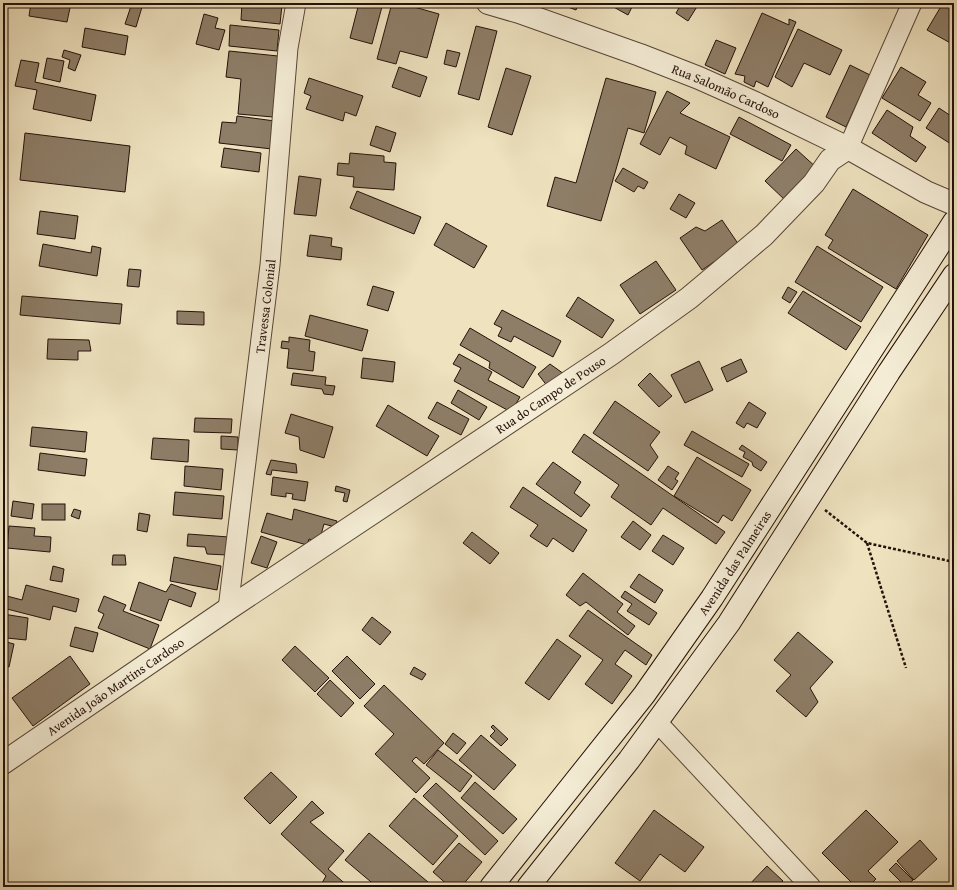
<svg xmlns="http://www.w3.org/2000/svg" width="957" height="890" font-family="'Gentium Book Plus',serif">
  <rect width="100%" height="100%" fill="#eee2bf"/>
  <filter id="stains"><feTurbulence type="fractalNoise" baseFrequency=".005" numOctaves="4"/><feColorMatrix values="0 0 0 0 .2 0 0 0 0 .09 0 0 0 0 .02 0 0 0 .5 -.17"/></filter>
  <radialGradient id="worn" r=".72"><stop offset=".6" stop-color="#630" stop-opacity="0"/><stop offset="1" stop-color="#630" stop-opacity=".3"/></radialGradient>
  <g fill="#8e7e68" stroke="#251109">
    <polygon points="31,3 71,3 67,22 29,16"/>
    <polygon points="132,3 142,7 136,27 125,24"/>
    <polygon points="242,3 262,3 282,5 280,24 241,20"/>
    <polygon points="359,3 383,3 372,44 350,38"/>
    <polygon points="392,3 400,3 439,14 427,58 400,51 396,64 377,59"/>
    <polygon points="548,3 579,3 576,10 560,4 559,7"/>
    <polygon points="611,3 634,3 628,15 610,5"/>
    <polygon points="682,3 694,3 698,5 688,21 676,13"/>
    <polygon points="943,3 954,3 954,45 927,30"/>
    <polygon points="762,13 789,25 789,19 796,22 768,87 756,81 754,87 744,82 745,76 735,74"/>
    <polygon points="204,14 218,18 215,28 225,30 219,50 196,44"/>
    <polygon points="230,25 279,30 277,51 229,46"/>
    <polygon points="476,26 497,31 479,100 458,94"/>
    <polygon points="85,28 128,36 125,55 82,47"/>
    <polygon points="798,29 842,50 830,75 804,63 792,87 775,77"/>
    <polygon points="716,40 736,48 725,74 705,65"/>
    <polygon points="64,50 81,55 75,71 68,68 70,60 62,57"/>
    <polygon points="447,50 460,53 456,67 444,64"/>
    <polygon points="229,51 278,56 273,117 238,114 241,79 226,77"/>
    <polygon points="47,58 64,61 60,82 43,78"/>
    <polygon points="21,60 39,63 35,82 96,95 91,121 33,109 37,90 15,86"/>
    <polygon points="850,65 870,75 846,127 826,117"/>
    <polygon points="399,67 427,77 420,97 392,87"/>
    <polygon points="901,67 926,82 918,95 931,103 920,121 882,98"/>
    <polygon points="506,68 531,76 512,135 488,127"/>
    <polygon points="309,78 363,96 356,116 345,112 343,121 306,109 311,96 304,93"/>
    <polygon points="606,78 656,92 644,133 628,128 601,221 547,206 555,177 576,183"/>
    <polygon points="667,91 690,103 680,113 730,137 716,169 685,154 687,146 670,137 660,155 640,144"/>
    <polygon points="939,108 954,118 954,146 926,128"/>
    <polygon points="887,110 913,127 910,136 926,147 916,162 872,133"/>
    <polygon points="237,116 275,121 272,149 219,143 222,122 236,123"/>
    <polygon points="739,117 791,145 782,161 730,134"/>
    <polygon points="376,126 396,133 390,152 370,145"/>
    <polygon points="25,133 130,146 125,192 20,180"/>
    <polygon points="224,148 261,153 259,172 221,167"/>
    <polygon points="796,149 818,169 786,201 765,181"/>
    <polygon points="350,153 384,156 384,162 396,163 394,190 353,187 354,177 337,175 338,163 349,164"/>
    <polygon points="623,168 648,182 644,189 638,186 634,192 615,181"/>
    <polygon points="299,176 321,179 316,216 294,214"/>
    <polygon points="853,189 928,235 896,289 828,248 833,240 825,235"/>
    <polygon points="357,191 421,217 414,234 350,208"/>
    <polygon points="679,194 695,203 686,218 670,209"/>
    <polygon points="40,211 78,216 75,239 37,234"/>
    <polygon points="722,220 739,245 702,270 680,238 696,227 705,231"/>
    <polygon points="446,223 487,246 474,268 434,245"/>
    <polygon points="310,235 332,238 331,246 342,248 341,260 307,256"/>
    <polygon points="43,244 91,253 92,246 101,248 97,276 39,266"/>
    <polygon points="817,246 883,287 861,322 795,282"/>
    <polygon points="656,261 676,290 640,314 620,285"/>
    <polygon points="129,269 141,270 139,287 127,286"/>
    <polygon points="373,286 394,292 388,311 367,305"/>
    <polygon points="788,287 797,292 790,303 782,298"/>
    <polygon points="803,291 861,327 846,350 788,313"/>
    <polygon points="22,296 122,304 120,324 20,315"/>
    <polygon points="578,297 614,320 602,338 566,316"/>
    <polygon points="502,310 561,341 553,357 514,336 511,342 498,336 502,328 494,324"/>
    <polygon points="177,311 204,312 204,325 177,324"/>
    <polygon points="310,315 368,330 362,351 305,336"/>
    <polygon points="470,328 536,367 523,388 489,368 490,362 460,345"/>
    <polygon points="289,337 310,340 309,351 315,352 313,371 287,368 289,349 281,348 282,341 289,342"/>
    <polygon points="48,339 89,340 91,351 78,351 78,360 47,359"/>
    <polygon points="459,354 492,372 488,380 520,397 511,412 454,381 461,368 453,364"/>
    <polygon points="363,358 395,362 393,382 361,378"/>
    <polygon points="741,359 747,372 727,382 721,368"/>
    <polygon points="699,361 713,390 685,403 671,375"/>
    <polygon points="550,364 564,374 548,387 538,374"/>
    <polygon points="293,373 326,377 325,385 335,386 333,395 324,394 322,389 291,385"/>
    <polygon points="650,373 672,396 659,407 638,385"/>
    <polygon points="458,390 487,407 479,420 451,403"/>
    <polygon points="615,401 660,432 650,445 658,457 648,471 593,433"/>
    <polygon points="437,402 469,419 461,435 428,418"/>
    <polygon points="749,402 766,413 757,428 747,423 744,428 736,423"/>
    <polygon points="388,405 439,436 427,456 376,426"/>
    <polygon points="291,414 333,427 324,458 300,450 299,437 285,433"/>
    <polygon points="195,418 232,419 231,433 194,432"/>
    <polygon points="32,427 87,432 85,452 30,446"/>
    <polygon points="692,431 749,464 742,477 684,445"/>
    <polygon points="584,434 725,532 716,544 663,508 651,525 611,497 619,485 572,452"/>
    <polygon points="221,436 238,437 238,450 221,449"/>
    <polygon points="153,438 189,440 188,462 151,459"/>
    <polygon points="742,445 767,462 761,471 753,466 752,462 743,457 745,452 739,449"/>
    <polygon points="40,453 87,459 85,476 38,470"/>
    <polygon points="697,457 751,490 732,521 723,515 718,523 674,496"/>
    <polygon points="271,460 296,464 297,473 272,470 271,475 266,474"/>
    <polygon points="553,462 581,482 574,493 590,505 581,517 536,484"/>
    <polygon points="185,466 223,469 221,490 184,486"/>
    <polygon points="668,466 679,473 675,479 678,481 672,490 658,480"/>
    <polygon points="273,477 308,482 305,501 292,499 293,494 286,493 286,497 271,495"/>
    <polygon points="336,486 350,490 347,502 343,501 345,493 335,491"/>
    <polygon points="523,487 587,530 573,552 553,538 547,547 530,536 538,525 510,507"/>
    <polygon points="175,492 224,496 222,519 173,515"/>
    <polygon points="13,501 34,504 32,519 11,516"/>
    <rect x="42" y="504" width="23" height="16"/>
    <polygon points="74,509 81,511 79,519 71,516"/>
    <polygon points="294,509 337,521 335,527 324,524 319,542 309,539 307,545 261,532 267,513 292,520"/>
    <polygon points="139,513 150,515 147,532 137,530"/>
    <polygon points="633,521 651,535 640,550 621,537"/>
    <polygon points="9,526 35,528 34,536 51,537 50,552 7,548"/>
    <polygon points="472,532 499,553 490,564 463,543"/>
    <polygon points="188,534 229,537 227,555 207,554 205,547 187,546"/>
    <polygon points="663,535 684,548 673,565 652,551"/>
    <polygon points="261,536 277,542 267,568 251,563"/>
    <polygon points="113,555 125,555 126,565 112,565"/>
    <polygon points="174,557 221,566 217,590 170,581"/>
    <polygon points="53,566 64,569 62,582 50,580"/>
    <polygon points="583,573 623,604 617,612 635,626 628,635 586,602 580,606 566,595"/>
    <polygon points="639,574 663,590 655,603 630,587"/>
    <polygon points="139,582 166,592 171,584 196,593 191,607 169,599 161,621 130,610"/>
    <polygon points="26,585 79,599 76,612 53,606 50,620 3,608 3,595 22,600"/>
    <polygon points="625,591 657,613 649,625 627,611 632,604 621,597"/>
    <polygon points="104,596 126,605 123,611 159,625 150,649 98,628 104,614 98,611"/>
    <polygon points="588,610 652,655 646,665 625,650 615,664 632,676 612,704 585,684 603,660 569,636"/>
    <polygon points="3,614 28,618 26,640 7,638 7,635 3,635"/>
    <polygon points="372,617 391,632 380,645 362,630"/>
    <polygon points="75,627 98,633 93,652 70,646"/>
    <polygon points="798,632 833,662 810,688 818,702 806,717 776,691 791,675 774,660"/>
    <polygon points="557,639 581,656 549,700 525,683"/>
    <polygon points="3,641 14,644 9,667 3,666"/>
    <polygon points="295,646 329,678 315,692 282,660"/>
    <polygon points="70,656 90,684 33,726 12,698"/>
    <polygon points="347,656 375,684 360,699 332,671"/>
    <polygon points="414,667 426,674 422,680 410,674"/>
    <polygon points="330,680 354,703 341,717 317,694"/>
    <polygon points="384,685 444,743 424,764 416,757 412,761 430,778 416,793 375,754 394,734 364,706"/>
    <polygon points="493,725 508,739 501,746 490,736 495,731 491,727"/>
    <polygon points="453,733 466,743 457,754 445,744"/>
    <polygon points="3,735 8,746 3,750"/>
    <polygon points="481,735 516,765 494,790 459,760"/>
    <polygon points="438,750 472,776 460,792 426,765"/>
    <polygon points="271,772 297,797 270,824 244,798"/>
    <polygon points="475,782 517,819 503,834 461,798"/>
    <polygon points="436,783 498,841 485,855 423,796"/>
    <polygon points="414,798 458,836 433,865 389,826"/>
    <polygon points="312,801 324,813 310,822 344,851 328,869 349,887 327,887 322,883 326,876 281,834"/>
    <polygon points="654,810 704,847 685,872 660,854 640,881 615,863"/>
    <polygon points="866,810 898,842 868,871 876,879 868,887 856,887 822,853"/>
    <polygon points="369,833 434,887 377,887 345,860"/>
    <polygon points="920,840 937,859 914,880 897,861"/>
    <polygon points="459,843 482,862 461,887 450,887 433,872"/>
    <polygon points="896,863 913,880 906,887 889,870"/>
    <polygon points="767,866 783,881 777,887 747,887"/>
  </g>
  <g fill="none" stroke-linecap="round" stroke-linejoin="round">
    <defs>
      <g id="minor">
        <polyline points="848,148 912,3"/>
        <path id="s1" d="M228,609L270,265L288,48L296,3"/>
        <polyline points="657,722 811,887"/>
      </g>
      <g id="tertiary">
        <path id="s2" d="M488,3L519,12L640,55L699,78L755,103L848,148L926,192L954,204"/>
        <path id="s3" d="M3,763L228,609L611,354L689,298L764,235L814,183L830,160L848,148"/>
      </g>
      <g id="secondary">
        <path id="s4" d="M491,887L644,695L712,598L954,222"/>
        <polyline points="528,887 629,760 729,623 889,372 954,275"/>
      </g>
    </defs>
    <use href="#minor" stroke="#574536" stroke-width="21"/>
    <use href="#tertiary" stroke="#574536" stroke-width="24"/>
    <use href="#secondary" stroke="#251109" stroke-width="24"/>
    <g stroke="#251109" stroke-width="2.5" stroke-dasharray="3 2" stroke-linecap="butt">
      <polyline points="825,510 867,543 954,562"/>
      <polyline points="867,543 906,668"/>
    </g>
    <use href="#minor" stroke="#f4ecd5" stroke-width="19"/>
    <use href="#tertiary" stroke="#f4ecd5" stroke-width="22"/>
    <use href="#secondary" stroke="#f4ecd5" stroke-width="22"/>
  </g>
  <g text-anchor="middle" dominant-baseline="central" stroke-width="4" stroke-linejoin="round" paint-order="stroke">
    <g font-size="13" fill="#251109" stroke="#f4ecd5">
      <text stroke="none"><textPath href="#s2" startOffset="254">Rua Salomão Cardoso</textPath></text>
      <text stroke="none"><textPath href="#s1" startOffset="305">Travessa Colonial</textPath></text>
      <text stroke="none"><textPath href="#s3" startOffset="660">Rua do Campo de Pouso</textPath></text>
      <text stroke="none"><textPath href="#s4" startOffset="406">Avenida das Palmeiras</textPath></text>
      <text stroke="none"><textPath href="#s3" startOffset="136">Avenida João Martins Cardoso</textPath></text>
    </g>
  </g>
  <rect width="957" height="890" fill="none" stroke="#eee2bf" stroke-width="16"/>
  <rect x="4" y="4" width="949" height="882" fill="none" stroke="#251109" stroke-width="2"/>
  <rect x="8" y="8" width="941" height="874" fill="none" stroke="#251109"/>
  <rect width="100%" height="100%" filter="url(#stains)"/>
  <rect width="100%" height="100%" fill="url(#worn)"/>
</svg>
